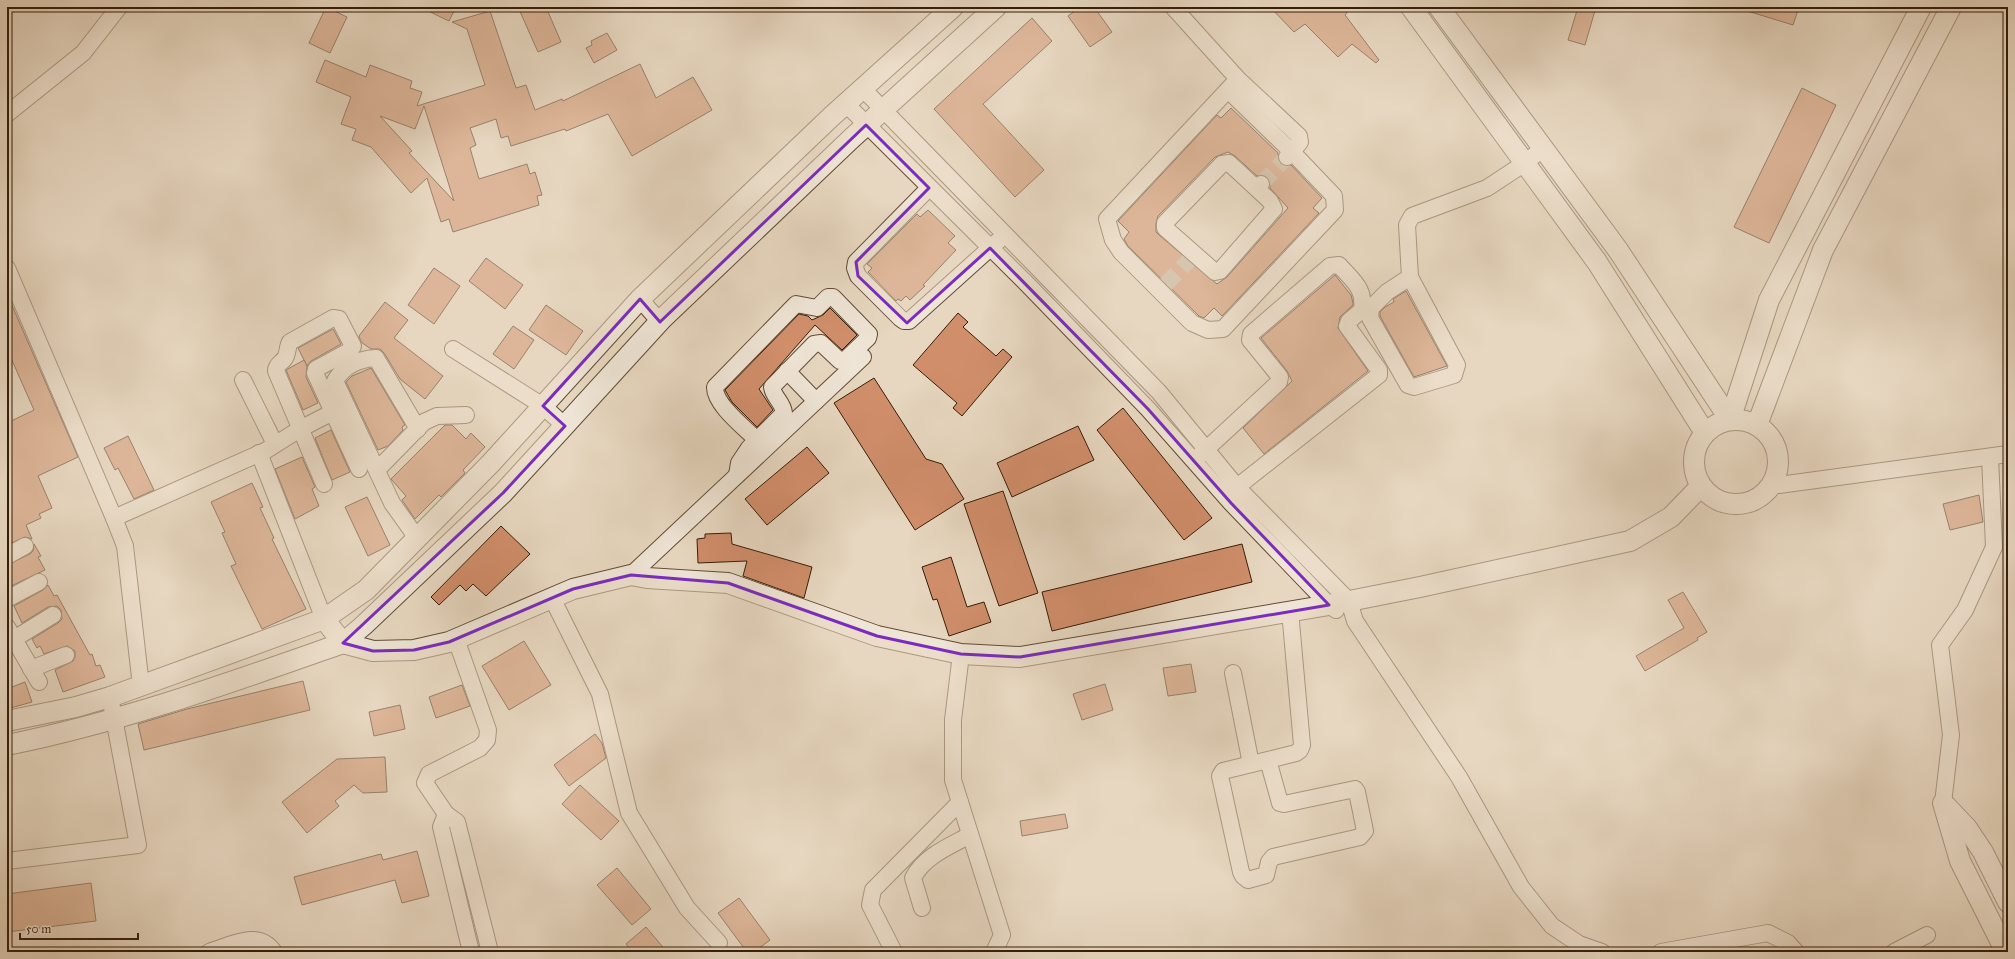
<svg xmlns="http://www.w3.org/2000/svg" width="2015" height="959" font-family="'IM FELL Great Primer',serif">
  <rect width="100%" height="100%" fill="#e7d7c0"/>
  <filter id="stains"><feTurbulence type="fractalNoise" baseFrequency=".005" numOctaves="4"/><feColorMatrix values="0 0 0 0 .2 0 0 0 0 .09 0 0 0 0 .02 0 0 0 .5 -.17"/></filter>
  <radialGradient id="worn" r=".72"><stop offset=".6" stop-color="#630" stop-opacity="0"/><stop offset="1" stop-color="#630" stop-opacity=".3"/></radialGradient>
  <g fill="#d18e6b" stroke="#351d08" fill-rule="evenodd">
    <polygon points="326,7 347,17 330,53 309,43"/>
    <polygon points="420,7 456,7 449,21"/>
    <polygon points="518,7 546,7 561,42 538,52"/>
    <polygon points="1080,7 1094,7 1112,32 1090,47 1068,16"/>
    <polygon points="1270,7 1352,7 1345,15 1379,60 1376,63 1352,44 1338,57 1305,24 1294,32"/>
    <polygon points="1578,7 1596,7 1585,45 1568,40"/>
    <polygon points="1744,7 1799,7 1793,25 1744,10"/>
    <path d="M490,11L516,88L526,85L535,110L562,99L563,101L640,64L656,98L693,77L712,110L632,156L608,114L566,131L565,129L511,146L508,136L501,138L496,119L470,128L476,145L470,148L479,179L527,164L530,174L535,172L542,195L537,196L539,205L453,232L449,219L441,222L427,178L411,193L371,147L352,140L356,129L341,124L351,97L316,82L325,60L366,77L370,65L412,81L410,88L422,92L417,106L485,85L467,29L452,22ZM424,106L454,201L409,153L412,151L380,116L415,129Z"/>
    <polygon points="1032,18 1052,41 983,104 1044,170 1015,197 934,109"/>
    <polygon points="607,33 617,50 594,63 586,48 592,45 591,41"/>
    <polygon points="1802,88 1836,105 1769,243 1734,227"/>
    <path d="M1231,108L1278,153V159L1281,164L1285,166L1291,165L1322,198L1313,208L1319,213L1222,316L1214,308L1204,318L1199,316L1128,246L1124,239L1129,232L1118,221L1217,115L1221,118ZM1228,152L1235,156L1257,176L1264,175L1268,178L1270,183V188L1288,208L1227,277L1217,284L1159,235L1156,232V223L1158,216L1215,157Z"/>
    <polygon points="928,210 955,236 948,243 956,250 923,285 925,286 910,300 906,296 901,301 898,299 896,301 868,272 872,268 867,264 917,214 920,217"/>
    <polygon points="486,258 523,285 505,309 469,281"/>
    <polygon points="434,268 460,286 434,324 408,305"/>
    <polygon points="1335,275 1351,295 1353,303 1353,305 1340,317 1338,328 1368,371 1264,454 1243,428 1292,381 1287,371 1261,338"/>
    <polygon points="1406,291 1447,366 1414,377 1380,316 1380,312 1385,307 1394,302 1393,299"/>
    <polygon points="7,294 78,457 38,476 52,508 39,514 41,518 26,525 32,539 25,537 7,545 7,423 34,410 7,349"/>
    <polygon points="385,302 408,320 394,338 443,376 425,399 400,379 384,353 380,349 371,349 361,342 359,336"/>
    <polygon points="546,305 583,331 566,355 529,330"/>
    <polygon points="830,308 857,335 842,350 815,325 759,389 773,410 757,427 732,402 725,390 799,314 808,316 812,320 823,315"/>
    <polygon points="958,313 968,322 963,327 996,356 1003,349 1012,357 962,416 953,408 957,403 913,365"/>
    <polygon points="513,326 534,340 514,369 493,354"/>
    <polygon points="333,329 341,344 311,361 307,366 298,348"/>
    <polygon points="304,360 307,366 306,377 318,403 303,410 286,370"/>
    <polygon points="371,368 405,425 402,427 403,430 388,446 378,450 346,382 352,376"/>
    <polygon points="874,378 926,459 942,464 964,499 915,530 834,403"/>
    <polygon points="1123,408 1212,518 1184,540 1097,430"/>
    <polygon points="445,425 452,425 466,439 471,433 485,447 463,470 465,473 441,497 439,495 415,519 402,500 406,496 391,479"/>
    <polygon points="1078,426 1094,460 1012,497 997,463"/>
    <polygon points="331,430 350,472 332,480 315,438"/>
    <polygon points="128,436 154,490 134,499 118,468 115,470 104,448"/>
    <polygon points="807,447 829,473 767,525 745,499"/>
    <polygon points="302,457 315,487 312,489 319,506 295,519 275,469"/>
    <polygon points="252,483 263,507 260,508 274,538 272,539 306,609 262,629 231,566 236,564 222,533 225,532 211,502"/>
    <polygon points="1003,491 1038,593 999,606 964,504"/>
    <polygon points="1979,495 1983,522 1950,530 1943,504"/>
    <polygon points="367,497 390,545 368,556 345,507"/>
    <polygon points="501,526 530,554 486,596 473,584 466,591 460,585 439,605 431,597"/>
    <polygon points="731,533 732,544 812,567 804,598 743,576 747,561 698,563 697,539 705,538 705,534"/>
    <polygon points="34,544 41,556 38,557 45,570 9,587 7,584 7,565 30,554 33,551"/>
    <polygon points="1242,544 1252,582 1052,631 1042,592"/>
    <polygon points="951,557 967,607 984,602 991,622 949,636 937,599 933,600 922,567"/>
    <polygon points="48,585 54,596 57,595 90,655 92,654 96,666 100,665 105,677 63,692 55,670 73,661 75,657 75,651 67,646 44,654 40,646 37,648 32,639 58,623 62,619 61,610 57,606 48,607 22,623 14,606 43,590"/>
    <polygon points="1683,592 1707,632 1697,638 1698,640 1645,671 1636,656 1684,628 1668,600"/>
    <polygon points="524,641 551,685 509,710 482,666"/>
    <polygon points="1191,664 1196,692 1168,696 1163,668"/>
    <polygon points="303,681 310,710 144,750 138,724 187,709"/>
    <polygon points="25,682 32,702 7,709 7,689"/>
    <polygon points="1105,684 1113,710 1082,720 1073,694"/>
    <polygon points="462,685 470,706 436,718 429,697"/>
    <polygon points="400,705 405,729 374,736 369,712"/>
    <polygon points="595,734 602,743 606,758 569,786 554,765"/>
    <polygon points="385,757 387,792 363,793 354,785 335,801 339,806 307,833 282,802 337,759"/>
    <polygon points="580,785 619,821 601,840 562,804"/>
    <polygon points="1065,814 1068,828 1022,836 1020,821"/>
    <polygon points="417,851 429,896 402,903 395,880 302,905 294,877 381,854 383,860"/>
    <polygon points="617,868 651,909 632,925 597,885"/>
    <polygon points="91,883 96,921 7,932 7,894"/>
    <polygon points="739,898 770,940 754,952 747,952 718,913"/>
    <polygon points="646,927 667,952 633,952 626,944"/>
  </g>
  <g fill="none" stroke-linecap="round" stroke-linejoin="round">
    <g stroke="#c3b29b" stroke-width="16" stroke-dasharray="16 8" stroke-linecap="butt">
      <polyline points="1261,184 1287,157"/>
      <polyline points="1165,285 1192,257"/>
    </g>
    <defs>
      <g id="minor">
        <polyline points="1173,7 1238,79 1299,136 1300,142 1292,152 1334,196 1335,210 1223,329 1208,330 1192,323 1121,252 1113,240 1107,219 1238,79"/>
        <polyline points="863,89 1159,392 1237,487 1349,601 1355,621 1459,777 1521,887 1552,926 1579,944 1602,952"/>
        <polyline points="1228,90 1292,152 1287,157"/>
        <polyline points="846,104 1029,286 1148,409 1231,503 1329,605 1336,610"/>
        <polyline points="7,114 83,53 119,7"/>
        <polyline points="929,188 856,262 855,268 858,276 900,318 904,321 909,321 998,241"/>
        <polyline points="1256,188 1229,163 1222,164 1165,223 1165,228 1215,272 1220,271 1274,209 1270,201 1256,188 1261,184"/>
        <polyline points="7,268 114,518 265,451 300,429 333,412"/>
        <polyline points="1410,277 1387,292 1371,308 1370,318 1408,385 1414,387 1454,375 1457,365 1410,277 1407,225 1412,216 1487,188 1525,163 1543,148"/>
        <polyline points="640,299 660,322"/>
        <polyline points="453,349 543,406 565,426"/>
        <polyline points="787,371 816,401"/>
        <polyline points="243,380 275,444"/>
        <polyline points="259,453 324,619"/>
        <path d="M1199,456L1279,382L1280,377L1250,340L1251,334L1330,266L1339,265C1353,281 1365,288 1362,310L1349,321L1347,326L1379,370V375L1237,487"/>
        <polyline points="377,470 424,422 437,416 466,415"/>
        <path d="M737,475L739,463L749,448L784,413C783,402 773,397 772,387L814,344L821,343L840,361L845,360L868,338L869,334L833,297H828L817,308L796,304L715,387C714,404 745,428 757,440"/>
        <path d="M324,484L276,371C276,364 282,363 285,358C288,354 287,347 290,342L333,318L339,319L353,346L351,350L316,369L315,373L359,469"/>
        <polyline points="1771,486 2008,454"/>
        <polyline points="114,518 125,546 141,686"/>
        <path d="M417,538L392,503L335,381C344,365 359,359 376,358L418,429"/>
        <polyline points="7,556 25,546"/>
        <polyline points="631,575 863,357"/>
        <polyline points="552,598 600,694 629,813 687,908 719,943"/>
        <polyline points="7,599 39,582"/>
        <polyline points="7,627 39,682"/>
        <polyline points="14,639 53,615"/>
        <polyline points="456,639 488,730 487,740 480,748 429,774 425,783 446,814 457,822 490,952"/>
        <polyline points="961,654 953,720 953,780 1002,935 994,952"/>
        <polyline points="31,669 66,655"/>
        <polyline points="1233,673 1251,764"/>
        <polyline points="1268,760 1280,803 1284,804 1355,789 1357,792 1365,831 1360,837 1273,857 1269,862 1266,875 1248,880 1243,876 1241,872 1220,776 1223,771 1296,753 1300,750 1302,745 1290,611"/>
        <polyline points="1943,803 1951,735 1940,645 1965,610 1994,547 1990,457"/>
        <polyline points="446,814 441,827 471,952"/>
        <polyline points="7,861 138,845 110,697"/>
        <path d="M922,908L913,878C924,856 950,846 970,835"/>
        <path d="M209,952C232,945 258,929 274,952"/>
        <polyline points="894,952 870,905 873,890 960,802"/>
        <polyline points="1661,952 1768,933 1788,943 1796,952"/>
        <polyline points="1894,952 1927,935"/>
      </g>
      <g id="tertiary">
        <polyline points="1411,7 1597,262 1705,433"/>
        <polyline points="1439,7 1618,250 1730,420"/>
        <polyline points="1730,420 1769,300 1921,7"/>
        <circle cx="1736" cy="462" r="42"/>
        <polyline points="1757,425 1823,250 1951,7"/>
        <polyline points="324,619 343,643 373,651 414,650 449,642 573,589 631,575 647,578 728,583 877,636 961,654 1020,657 1329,605 1420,587 1630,541 1671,517 1701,486"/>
        <polyline points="7,721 76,707 110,697 324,619 366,590 491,463 640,299 832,116 953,7"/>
        <path d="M7,745C122,722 232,682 343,643L364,625L503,493L662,319L852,138L996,7"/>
        <polyline points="1943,803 1960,861 2006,952"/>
        <polyline points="1946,806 1967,828 1983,852 2008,902"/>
      </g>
    </defs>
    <use href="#minor" stroke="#624c36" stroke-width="18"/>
    <use href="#tertiary" stroke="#624c36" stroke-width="22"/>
    <use href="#minor" stroke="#efe5d6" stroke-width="16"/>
    <use href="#tertiary" stroke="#efe5d6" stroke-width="20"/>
  </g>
  <path d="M0 0H2015V959H0ZM866,125L929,188L856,262L858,276L907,323L990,248L1148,409L1231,503L1329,605L1020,657L961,654L877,636L728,583L631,575L573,589L449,642L414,650L373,651L343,643L503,493L565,426L543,406L640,299L660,322Z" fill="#e7d7c0" fill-opacity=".55" fill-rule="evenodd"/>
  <path fill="none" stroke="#7b2cbf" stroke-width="3" stroke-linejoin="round" d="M866,125L929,188L856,262L858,276L907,323L990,248L1148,409L1231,503L1329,605L1020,657L961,654L877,636L728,583L631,575L573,589L449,642L414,650L373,651L343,643L503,493L565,426L543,406L640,299L660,322Z"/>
  <rect width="2015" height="959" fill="none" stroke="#e7d7c0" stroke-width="24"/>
  <rect x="8" y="8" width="1999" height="943" fill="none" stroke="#351d08" stroke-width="2"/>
  <rect x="12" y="12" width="1991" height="935" fill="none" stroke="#351d08"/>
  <path d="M20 933v6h118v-6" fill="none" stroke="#351d08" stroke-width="2"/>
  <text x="26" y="933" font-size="12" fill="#351d08" stroke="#efe5d6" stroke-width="3" paint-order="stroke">50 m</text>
  <rect width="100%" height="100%" filter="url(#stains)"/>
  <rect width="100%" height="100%" fill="url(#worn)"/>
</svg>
